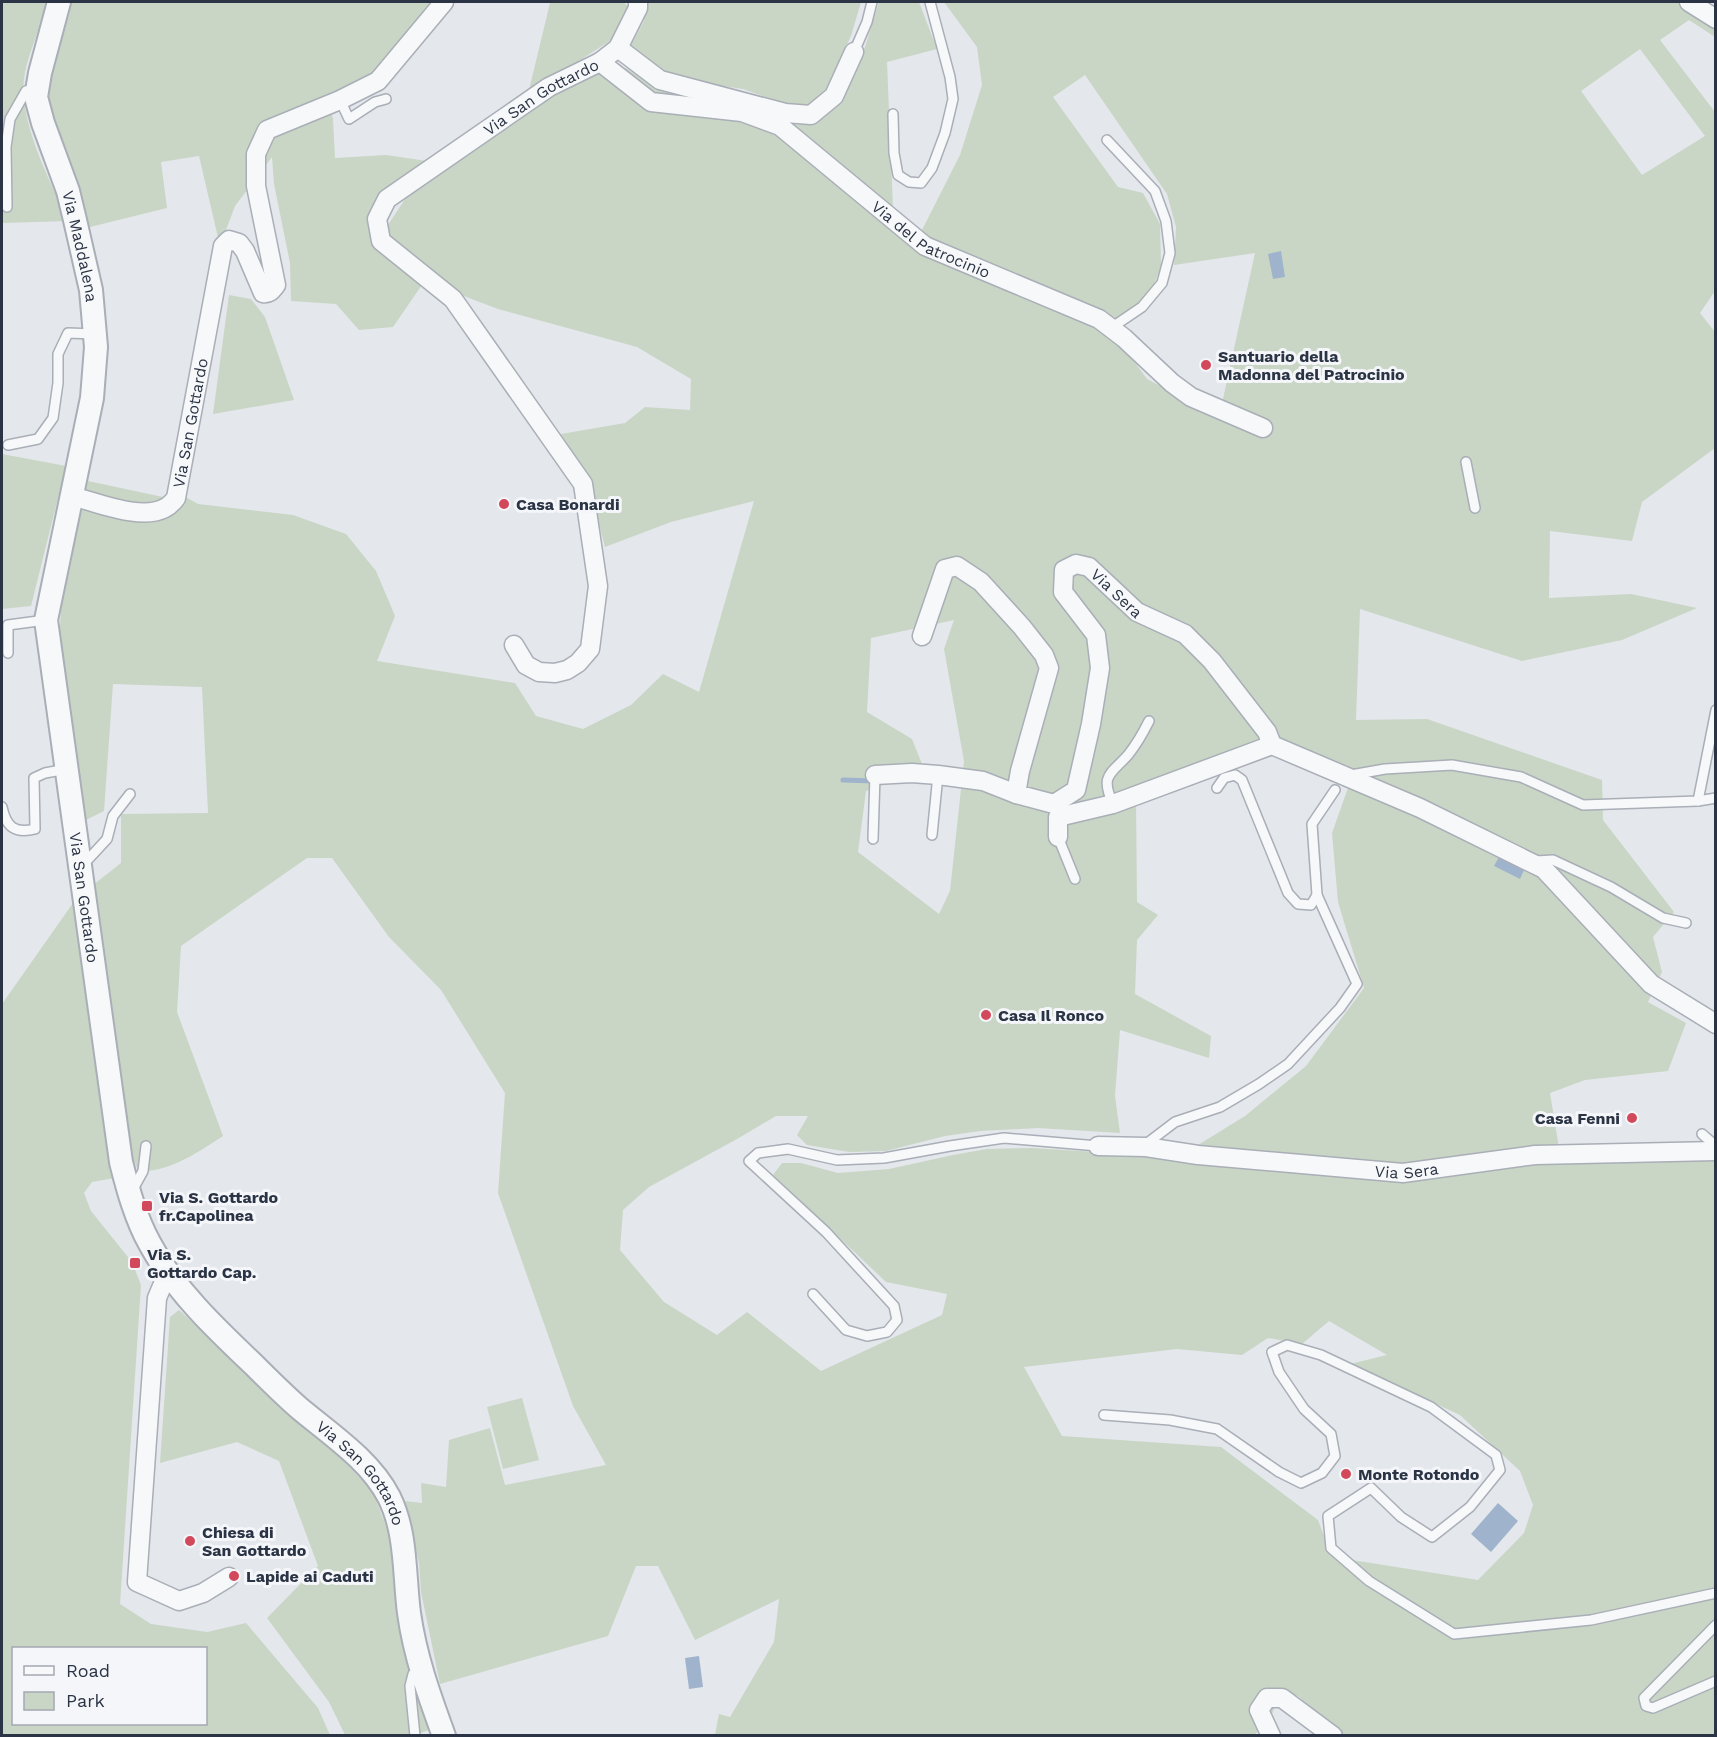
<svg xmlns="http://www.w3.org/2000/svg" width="1717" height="1737" font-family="'Work Sans',sans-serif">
  <rect width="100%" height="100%" fill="#e4e7ec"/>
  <g fill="#c9d6c5" fill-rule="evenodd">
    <path d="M2,2H48C41,24 30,50 25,72C16,118 49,178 68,221L2,223Z"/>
    <polygon points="70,2 438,2 381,72 328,100 333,119 335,158 386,155 427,161 373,220 426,279 393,327 359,330 336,304 291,301 290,263 274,184 272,157 235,206 220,246 199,156 161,162 167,208 90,227 51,117 46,99"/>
    <polygon points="567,2 623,2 628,6 630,17 624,29 608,42 528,94 550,3"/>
    <polygon points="646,2 861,2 851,36 825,91 810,105 790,106 743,89 672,79 629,49 644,21"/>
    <path d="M879,2H919L937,49L887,62L893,208L922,230L960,155L982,85L977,47L944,2H1676L1715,28V37L1689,20L1660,40L1715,112V291L1700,313L1715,332V448L1642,502L1632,541L1550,531L1549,598L1631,594L1697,608L1622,640L1522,661L1360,609L1356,720L1427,719L1602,780L1603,820L1674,912L1653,937L1662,972L1648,1002L1686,1023L1668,1071L1585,1080L1550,1093L1559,1148L1403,1166L1198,1145L1245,1116L1306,1066L1364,988L1338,902L1332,833L1348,788L1278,739L1136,799L1137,902L1158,915L1137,940L1135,994L1211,1036L1209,1058L1120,1030L1115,1096L1120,1133L1038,1128L980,1131L945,1136L886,1151L849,1152L807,1145L797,1135L808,1116H776L737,1139L649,1187L623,1210L620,1250L664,1302L717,1335L747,1312L821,1371L942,1315L947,1294L886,1282L773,1175L782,1163H801L838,1173L889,1169L953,1155L987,1149L1032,1148L1160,1156L1357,1177L1537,1160L1715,1157V1735H1342L1298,1696L1278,1700L1268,1723L1254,1735H715L719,1714L730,1717L774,1642L779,1599L695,1640L658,1566H636L608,1636L440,1684L421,1592L419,1563L405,1501L422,1503L421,1483L446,1487L449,1440L490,1428L505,1485L606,1465L573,1406L498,1193L505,1093L441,990L389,937L332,858H307L181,946L177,1012L223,1136C198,1152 169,1173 138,1171L133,1158L93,885L121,863V814L208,813L202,687L113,684L104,811L84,821L59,650L61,607L65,575L69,552L88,481L163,497L180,494L198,504L293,515L346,534L376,571L395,616L377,661L515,683L536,716L583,729L631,705L663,674L699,692L754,501L671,522L605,547L587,478L561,434L625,423L645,407L690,410L691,379L637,347L498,309L456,293L394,241L386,228L409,193L564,83L594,71L626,68L651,84L680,96L713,95L798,125L817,117L838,100L865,47ZM1640,49L1705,136L1642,175L1581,91ZM1085,75L1167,194L1176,227L1174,265L1255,253L1219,417L1147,379L1107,324L1131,311L1152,291L1161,266L1160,224L1143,193L1118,187L1053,97ZM954,620L944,649L964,761L950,891L939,914L858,852L866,791L924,769L912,739L867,712L871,638ZM1329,1321L1387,1355L1350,1364L1460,1415L1520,1471L1533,1505L1524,1533L1478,1580L1352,1560L1324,1536L1318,1520L1221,1447L1062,1436L1024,1367L1177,1349L1242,1355L1268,1338L1302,1344Z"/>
    <polygon points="229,295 251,299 265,317 294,400 213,414"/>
    <polygon points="2,454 66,466 31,606 2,609"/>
    <path d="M73,903L101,1102L115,1178L92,1182L84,1193L91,1211L132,1262L141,1285L120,1604L151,1624L207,1632L246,1623L318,1708L330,1735H2V1004ZM14,1648H206V1724H14Z"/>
    <polygon points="179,1310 339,1456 373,1492 397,1556 431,1729 415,1735 345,1735 329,1702 267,1618 318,1566 279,1461 237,1442 160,1463 170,1317"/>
    <polygon points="522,1398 539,1460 503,1469 487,1407"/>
  </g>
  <g fill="#9fb4cc">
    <polygon points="1281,251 1285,277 1273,279 1268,254"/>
    <polygon points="1500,855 1525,868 1520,879 1494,866"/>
    <polygon points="1498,1503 1518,1521 1491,1552 1471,1534"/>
    <polygon points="699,1656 703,1687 689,1689 685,1658"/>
  </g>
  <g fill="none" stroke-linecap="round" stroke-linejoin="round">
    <polyline stroke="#9fb4cc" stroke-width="5" points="843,780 875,781"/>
    <defs>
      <g id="service">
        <polyline points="854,52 867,22 872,2"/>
        <polyline points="340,100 349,119 375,102 386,99"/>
        <polyline points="893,114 894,153 898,175 909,182 921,183 932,168 945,133 953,99 950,77 930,2"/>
        <polyline points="1107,140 1155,191 1166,221 1170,253 1162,283 1142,307 1111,328"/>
        <polyline points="7,207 6,147 10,119 26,91 35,89"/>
        <polyline points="8,445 38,439 53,418 58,383 58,354 68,333 95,334"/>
        <polyline points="1466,462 1475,508"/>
        <polyline points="8,653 8,625 46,620"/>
        <polyline points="1351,775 1385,769 1452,765 1521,777 1583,805 1698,801 1716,798"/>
        <polyline points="1217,788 1224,778 1235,775 1242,780 1288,893 1298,904 1311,905 1317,895"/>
        <polyline points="1698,801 1716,710"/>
        <path d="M1113,804C1100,775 1110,775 1128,755C1136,745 1143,733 1149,721"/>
        <path d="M2,807C6,827 15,834 35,829L34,778L45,773L67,769"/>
        <polyline points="932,835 938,775"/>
        <polyline points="1058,837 1075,879"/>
        <polyline points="873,839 875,775"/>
        <polyline points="1536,861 1553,860 1611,887 1663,918 1686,923"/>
        <polyline points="82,866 107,839 113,816 130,794"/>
        <polyline points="1702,1134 1716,1146"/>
        <polyline points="1146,1146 1150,1141 1175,1122 1220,1107 1259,1084 1288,1064 1340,1008 1357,984 1317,895 1312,824 1335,790"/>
        <polyline points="132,1191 143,1171 146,1146"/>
        <polyline points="813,1294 846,1330 867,1336 887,1332 897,1320 894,1306 826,1232 749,1161 758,1153 788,1149 837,1160 884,1158 950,1146 1004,1138 1098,1146"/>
        <polyline points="1104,1415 1170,1420 1217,1429 1279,1472 1301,1483 1322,1473 1335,1456 1331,1434 1304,1409 1279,1372 1272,1352 1287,1345 1321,1355 1431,1407 1496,1455 1500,1470 1470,1507 1432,1537 1401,1517 1371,1488 1328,1516 1331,1548 1369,1581 1454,1634 1591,1620 1716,1593"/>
        <polyline points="1716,1625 1644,1698 1646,1706 1653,1708 1716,1681"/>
        <polyline points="415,1736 410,1686 413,1674 419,1672"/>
      </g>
      <g id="minor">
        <polyline points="1689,2 1716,19"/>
        <polyline points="618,48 660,80 785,113 811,115 834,96 854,52"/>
        <path id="s1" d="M600,62L651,102L742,112L780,126L925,246L1099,319L1124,338L1172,383L1191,397L1263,428"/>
        <path id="s2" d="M71,496C97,502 141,521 165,508C169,506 173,502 176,498L223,246L229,240L239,243L245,251L263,293C270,294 272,290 276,285L256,186V154L267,130L340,100L378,81L444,2"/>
        <path id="s3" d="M922,636L945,569L957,566L981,582L1022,627L1044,655L1049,668L1020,771L1016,794L1054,804L1076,790L1091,724L1100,668L1096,635L1063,592L1064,570L1076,564L1089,567L1137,612L1185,634L1212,661L1267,732L1272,745"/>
        <path id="s4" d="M514,645L526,665L539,672L555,673L567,670L578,663L590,649L598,586L583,484L453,299L381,241L377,219L387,199L549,87L600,62L618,48L638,8V2"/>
        <polyline points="875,775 912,773 938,775 983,781 1016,794"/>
        <polyline points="1058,837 1058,817 1113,804 1272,745 1420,808 1544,869 1651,984 1716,1024"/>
        <path id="s5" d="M1098,1146L1146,1147L1198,1155L1403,1173L1535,1155L1716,1151"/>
        <polyline points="168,1272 157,1298 137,1582 179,1601 203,1593 229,1577"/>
        <polyline points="1271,1736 1259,1710 1267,1698 1282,1698 1333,1736"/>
      </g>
      <g id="tertiary">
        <path id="s6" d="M59,2L40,73L36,97L43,123L68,191L75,220L91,290L96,347L92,398L46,620L121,1162C128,1190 136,1219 150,1244C175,1290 215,1328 253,1364C268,1379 283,1394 299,1408C330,1434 370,1460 389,1497C407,1533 404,1575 409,1613C415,1656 429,1695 444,1736"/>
      </g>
    </defs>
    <use href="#service" stroke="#a9aeb7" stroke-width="12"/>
    <use href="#minor" stroke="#a9aeb7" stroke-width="21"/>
    <use href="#tertiary" stroke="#a9aeb7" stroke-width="26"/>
    <use href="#service" stroke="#f7f8fa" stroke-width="9"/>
    <use href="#minor" stroke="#f7f8fa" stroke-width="18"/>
    <use href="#tertiary" stroke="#f7f8fa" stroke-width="22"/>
  </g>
  <g fill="#d1495b" stroke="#f4f6f9" stroke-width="2">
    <circle cx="1206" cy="365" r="6"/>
    <circle cx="504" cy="504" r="6"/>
    <circle cx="986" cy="1015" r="6"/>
    <circle cx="1632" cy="1118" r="6"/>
    <rect x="141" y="1200" width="12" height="12" rx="3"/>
    <rect x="129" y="1257" width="12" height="12" rx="3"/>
    <circle cx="1346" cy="1474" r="6"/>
    <circle cx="190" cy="1541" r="6"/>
    <circle cx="234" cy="1576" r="6"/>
  </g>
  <g text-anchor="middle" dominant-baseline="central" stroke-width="6" stroke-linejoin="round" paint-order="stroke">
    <g font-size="16" fill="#2b3445" stroke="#f4f6f9">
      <text stroke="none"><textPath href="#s4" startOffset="813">Via San Gottardo</textPath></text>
      <text stroke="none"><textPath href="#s1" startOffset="387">Via del Patrocinio</textPath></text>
      <text stroke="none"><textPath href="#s6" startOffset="254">Via Maddalena</textPath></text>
      <text stroke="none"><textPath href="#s2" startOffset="188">Via San Gottardo</textPath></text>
      <text stroke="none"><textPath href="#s3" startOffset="717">Via Sera</textPath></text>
      <text stroke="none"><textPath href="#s6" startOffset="914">Via San Gottardo</textPath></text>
      <text stroke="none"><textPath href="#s5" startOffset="310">Via Sera</textPath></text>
      <text stroke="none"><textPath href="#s6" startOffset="1582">Via San Gottardo</textPath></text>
    </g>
    <g font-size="16" font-weight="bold" fill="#2b3445" stroke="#f4f6f9" text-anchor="start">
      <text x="1218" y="356">Santuario della<tspan x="1218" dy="18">Madonna del Patrocinio</tspan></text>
      <text x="516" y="504">Casa Bonardi</text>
      <text x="998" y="1015">Casa Il Ronco</text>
      <text x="1620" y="1118" text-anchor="end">Casa Fenni</text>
      <text x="159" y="1197">Via S. Gottardo<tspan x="159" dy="18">fr.Capolinea</tspan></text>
      <text x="147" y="1254">Via S.<tspan x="147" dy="18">Gottardo Cap.</tspan></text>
      <text x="1358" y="1474">Monte Rotondo</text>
      <text x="202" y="1532">Chiesa di<tspan x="202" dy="18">San Gottardo</tspan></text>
      <text x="246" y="1576">Lapide ai Caduti</text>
    </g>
  </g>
  <rect width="1717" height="1737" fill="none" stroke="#2b3445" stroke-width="6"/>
  <rect x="12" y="1647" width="195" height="78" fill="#f4f6f9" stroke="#a4a8b1" stroke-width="1.5"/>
  <rect x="24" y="1666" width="30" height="9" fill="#f7f8fa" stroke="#a4a8b1" stroke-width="1.5"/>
  <text x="66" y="1677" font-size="18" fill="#2b3445">Road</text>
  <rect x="24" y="1692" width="30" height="18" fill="#c9d6c5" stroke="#a4a8b1" stroke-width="1.5"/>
  <text x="66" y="1707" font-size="18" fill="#2b3445">Park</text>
</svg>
